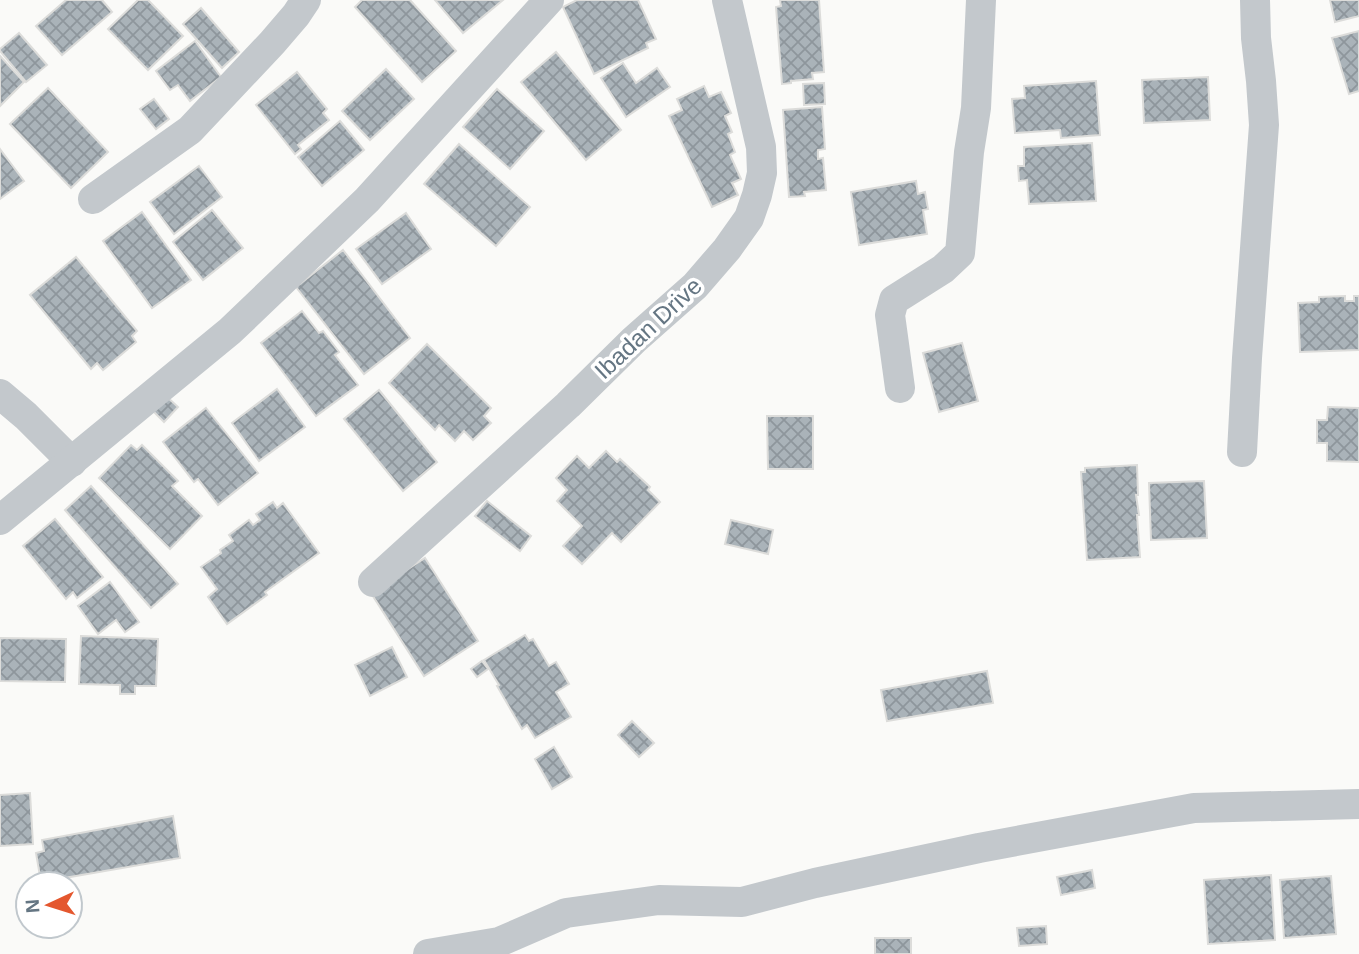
<svg xmlns="http://www.w3.org/2000/svg" width="1359" height="954" font-family="Arial,sans-serif">
  <defs>
    <pattern id="building-cross-hatch" width="8" height="8" patternUnits="userSpaceOnUse" patternTransform="scale(1.75)"><rect width="8" height="8" fill="#aab3b9"/><path d="M0 0l8 8M0 8l8-8" fill="none" stroke="#8e969c"/></pattern>
  </defs>
  <rect width="100%" height="100%" fill="#fafaf8"/>
  <g fill="url(#building-cross-hatch)" stroke="#dcdcda" stroke-width="2">
    <polygon points="66,0 102,0 112,12 62,55 36,26"/>
    <polygon points="138,0 148,0 183,36 148,70 108,29"/>
    <polygon points="362,0 410,0 456,51 422,82 355,7"/>
    <polygon points="435,0 503,0 463,33"/>
    <polygon points="577,0 638,0 656,39 646,43 648,48 594,74 563,7"/>
    <polygon points="780,0 819,0 824,72 812,73 813,79 791,81 791,83 782,84 776,7 781,6"/>
    <polygon points="1330,0 1359,0 1359,16 1335,22"/>
    <polygon points="201,8 239,52 222,68 183,24"/>
    <polygon points="1359,31 1359,91 1349,94 1332,38"/>
    <polygon points="19,33 47,65 26,82 0,51 0,49"/>
    <polygon points="195,41 221,77 190,101 178,85 170,90 156,71"/>
    <polygon points="556,52 621,130 586,160 521,82"/>
    <polygon points="0,56 24,82 0,106"/>
    <polygon points="623,63 636,83 657,68 670,87 626,117 601,78"/>
    <polygon points="386,69 414,99 370,140 342,111"/>
    <polygon points="297,72 327,109 323,113 329,120 298,145 301,149 295,154 256,105"/>
    <polygon points="1208,77 1210,120 1144,123 1142,80"/>
    <polygon points="1096,81 1100,135 1061,138 1060,130 1015,133 1012,99 1025,98 1024,86"/>
    <polygon points="824,83 825,104 804,105 803,84"/>
    <polygon points="704,86 709,97 721,92 731,113 725,116 732,132 728,134 735,152 730,155 741,179 732,183 738,195 712,207 669,116 682,110 677,99"/>
    <polygon points="48,88 108,152 71,188 10,124"/>
    <polygon points="497,89 544,131 510,169 463,127"/>
    <polygon points="154,99 169,119 156,129 140,109"/>
    <polygon points="822,107 825,149 818,150 818,159 823,158 826,190 804,192 805,196 789,197 783,110"/>
    <polygon points="340,121 364,150 322,186 298,157"/>
    <polygon points="1092,143 1096,201 1029,204 1027,180 1019,181 1018,166 1024,166 1024,147"/>
    <polygon points="459,144 530,207 496,246 424,184"/>
    <polygon points="0,149 24,181 0,199"/>
    <polygon points="199,166 222,197 174,234 150,202"/>
    <polygon points="916,181 918,194 925,192 928,209 923,210 927,234 859,245 851,192"/>
    <polygon points="212,210 243,248 203,280 173,242"/>
    <polygon points="142,212 191,280 152,308 103,241"/>
    <polygon points="406,213 431,249 382,284 356,249"/>
    <polygon points="343,250 410,338 364,374 296,287"/>
    <polygon points="76,257 137,331 132,336 136,342 103,370 97,363 91,369 30,295"/>
    <polygon points="1345,296 1345,301 1354,301 1354,296 1359,296 1359,350 1300,352 1298,303 1319,302 1319,297"/>
    <polygon points="302,311 319,333 323,331 339,352 335,355 358,385 316,416 261,343"/>
    <polygon points="962,343 978,401 939,412 923,353"/>
    <polygon points="427,344 491,408 484,416 491,423 473,440 464,431 455,441 439,425 435,430 389,383"/>
    <polygon points="277,389 305,427 259,461 232,423"/>
    <polygon points="379,390 437,462 403,491 344,419"/>
    <polygon points="165,395 178,407 164,422 152,410"/>
    <polygon points="1328,407 1359,408 1359,462 1327,461 1327,443 1317,443 1317,420 1327,420"/>
    <polygon points="206,408 258,473 218,505 198,479 194,482 163,442"/>
    <polygon points="767,416 813,416 813,469 768,469"/>
    <polygon points="131,445 137,450 142,445 178,481 172,486 202,516 170,549 99,478"/>
    <polygon points="606,451 617,462 620,459 650,487 648,490 660,502 621,542 612,533 582,564 563,546 582,526 557,501 567,490 556,478 577,456 589,468"/>
    <polygon points="1137,465 1138,495 1136,495 1139,515 1137,515 1140,557 1087,560 1081,472 1085,472 1085,468"/>
    <polygon points="1204,481 1207,538 1151,540 1149,483"/>
    <polygon points="91,486 178,584 151,608 65,510"/>
    <polygon points="487,501 531,536 520,551 475,516"/>
    <polygon points="273,502 277,508 283,503 319,553 265,592 267,595 227,624 208,597 217,589 201,567 221,553 220,550 233,541 229,535 249,520 253,525 260,520 256,514"/>
    <polygon points="55,519 103,577 77,598 73,592 66,599 23,546"/>
    <polygon points="731,520 773,530 768,554 725,544"/>
    <polygon points="425,558 478,641 424,676 371,593"/>
    <polygon points="110,582 139,622 125,632 116,620 98,634 78,606"/>
    <polygon points="525,635 529,641 533,639 549,666 556,662 569,684 556,692 571,717 535,738 527,725 522,729 497,686 499,685 484,660"/>
    <polygon points="81,636 158,639 156,686 135,686 135,694 120,694 120,685 79,684"/>
    <polygon points="0,638 66,639 65,682 0,681"/>
    <polygon points="392,647 407,677 370,696 355,665"/>
    <polygon points="482,661 488,669 477,677 471,669"/>
    <polygon points="987,671 993,703 887,721 881,690"/>
    <polygon points="632,721 654,743 639,757 618,735"/>
    <polygon points="554,747 572,777 552,789 535,759"/>
    <polygon points="30,793 33,844 0,846 0,795"/>
    <polygon points="173,816 180,858 41,882 36,853 44,851 42,840"/>
    <polygon points="1092,870 1095,888 1061,895 1057,877"/>
    <polygon points="1271,875 1275,940 1208,944 1204,880"/>
    <polygon points="1331,876 1336,934 1284,938 1280,880"/>
    <polygon points="1046,926 1047,944 1019,946 1017,928"/>
    <rect x="875" y="938" width="36" height="16"/>
  </g>
  <g fill="none" stroke-linecap="round" stroke-linejoin="round">
    <g stroke="#c3c8cc" stroke-width="30">
      <polyline points="93,199 190,130 272,43 296,15 306,0"/>
      <polyline points="900,388 890,315 894,300 943,269 960,253 969,152 976,108 981,0"/>
      <polyline points="0,394 26,416 72,462"/>
      <polyline points="1242,452 1247,358 1264,125 1261,81 1256,38 1255,0"/>
      <polyline points="0,520 230,331 367,200 549,0"/>
      <polyline points="373,582 568,405 634,340 695,286 727,249 749,218 757,195 762,173 761,147 727,0"/>
      <polyline points="428,954 499,942 566,913 659,900 742,902 815,883 979,848 1194,808 1359,804"/>
    </g>
  </g>
  <g text-anchor="middle" dominant-baseline="central" stroke-width="7" stroke-linejoin="round" paint-order="stroke">
    <g font-size="24" fill="#657683" stroke="#fff">
      <text transform="translate(648 328) rotate(-43)">Ibadan Drive</text>
    </g>
  </g>
  <g transform="translate(49 905) rotate(266)"><circle r="33" fill="#ffffff" stroke="#c1c8cd" stroke-width="2"/>
  <path d="M0-5L12 26L0 18L-12 26Z" fill="#e4572e"/>
  <text y="-10" font-size="19" font-weight="bold" text-anchor="middle" fill="#657683">N</text>
  </g>
</svg>
